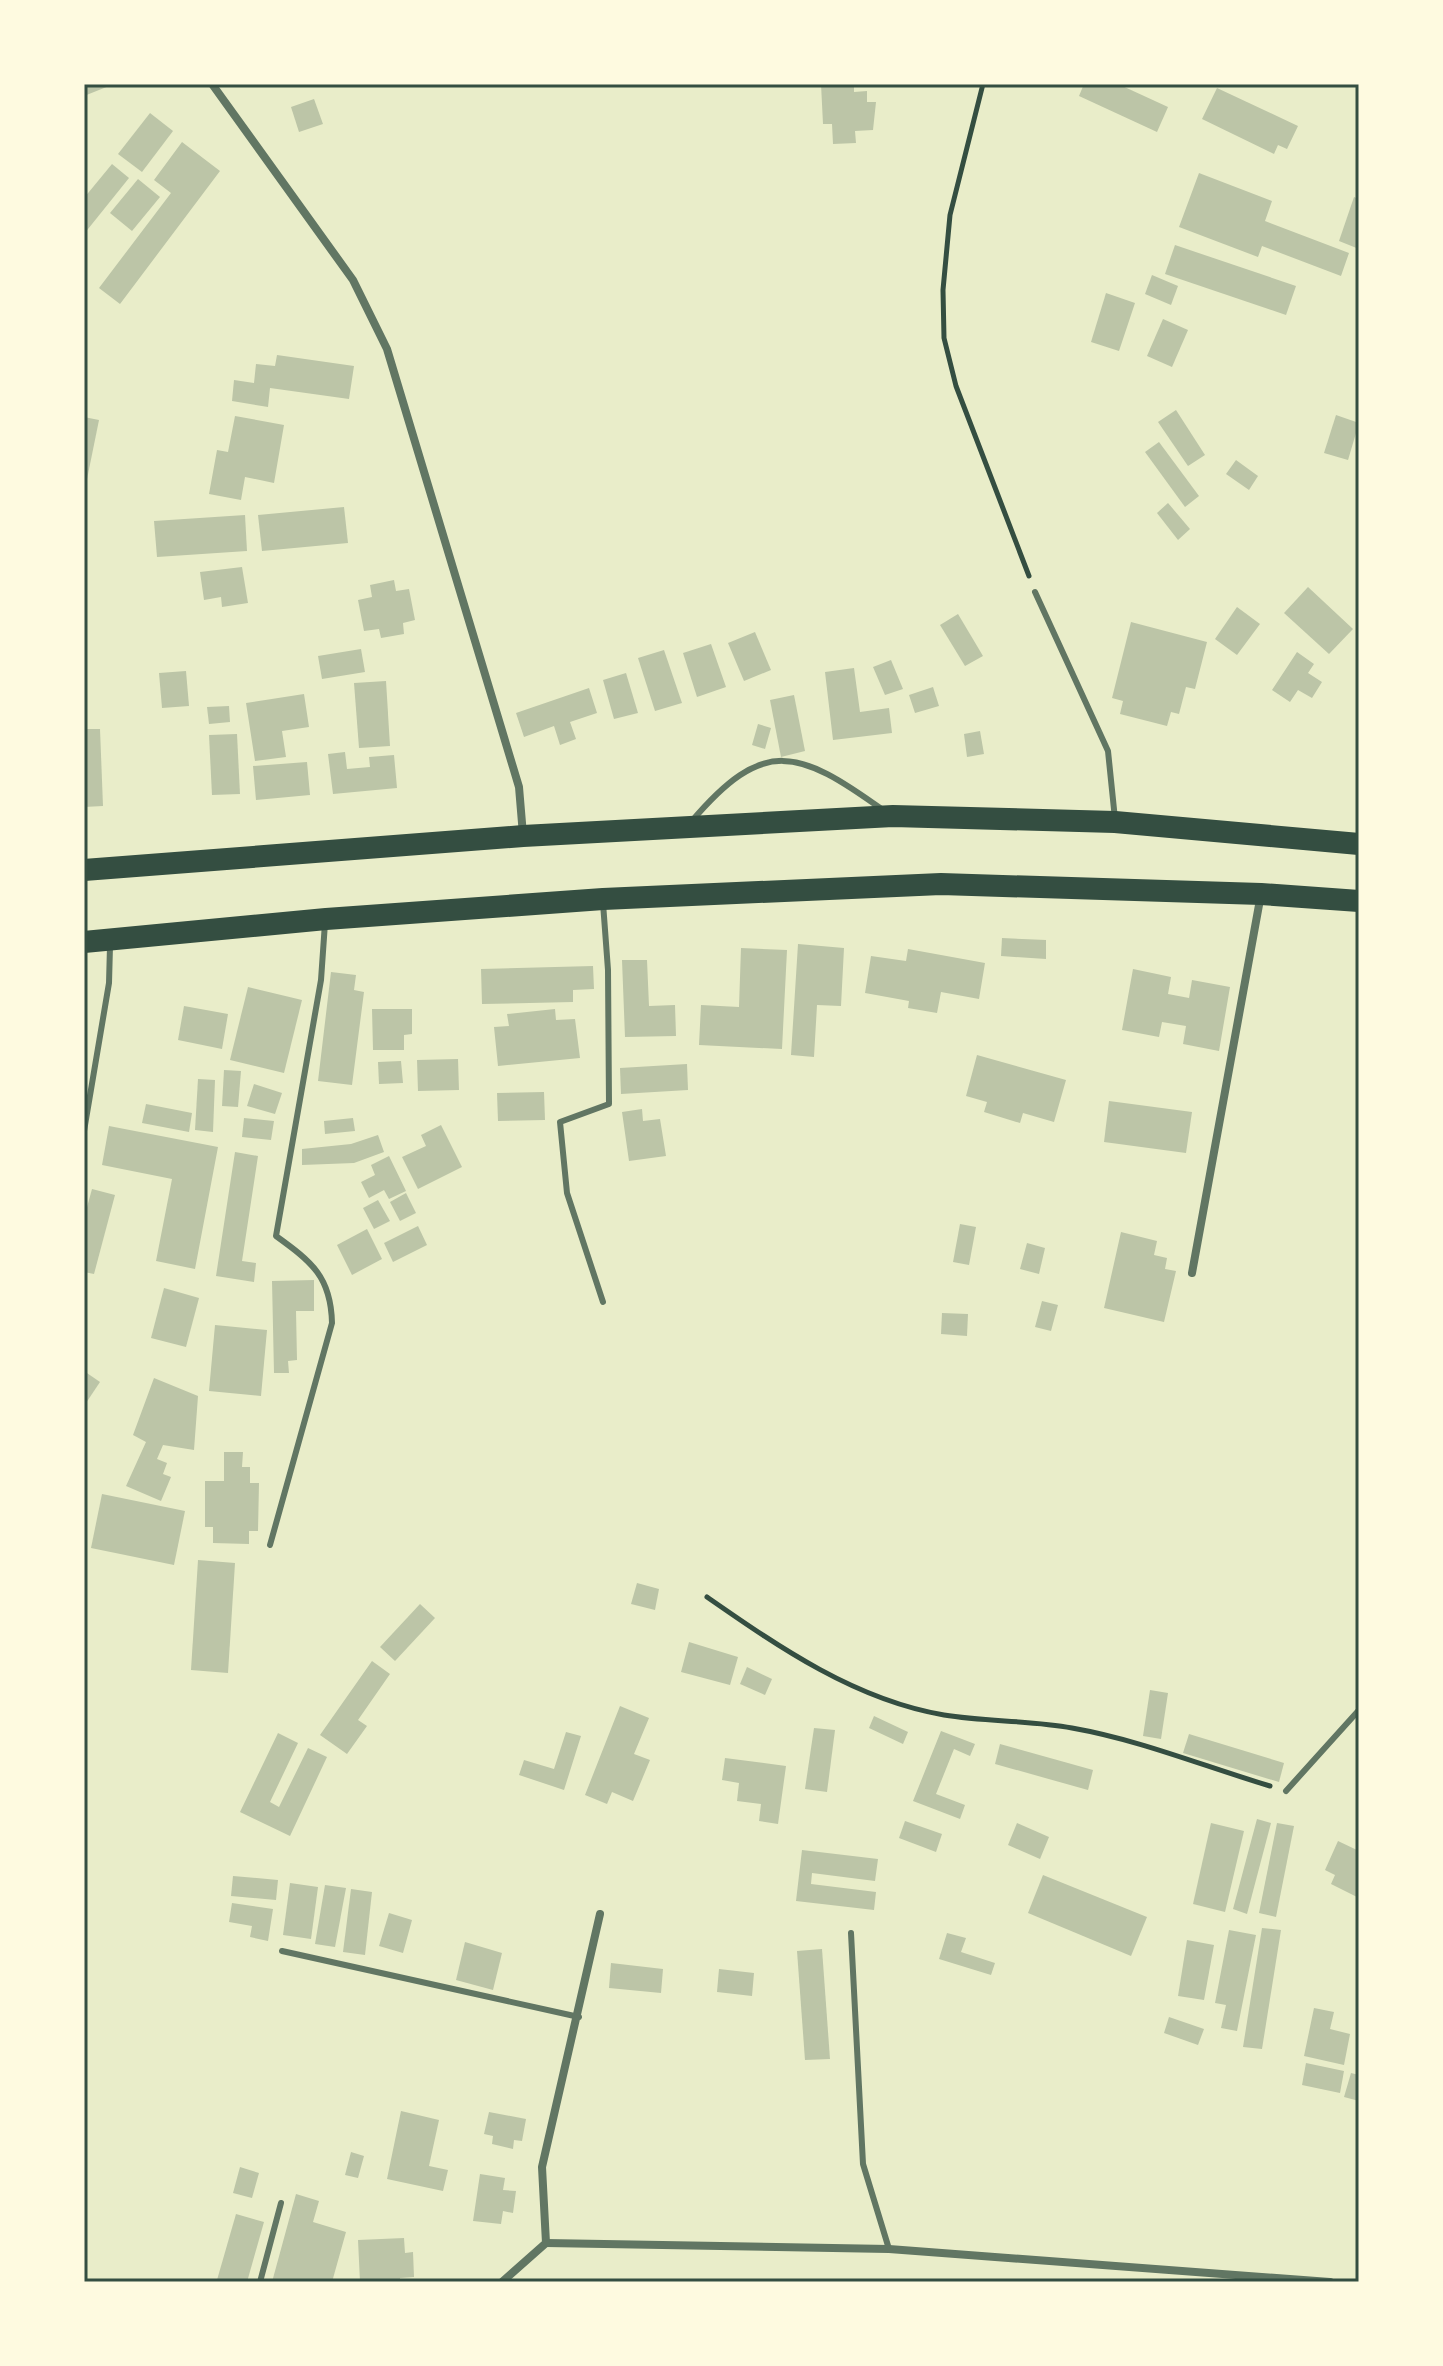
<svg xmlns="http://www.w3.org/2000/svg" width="1443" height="2366" font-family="Arial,sans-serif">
  <rect width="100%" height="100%" fill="#e9edc9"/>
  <g fill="#bcc5a7">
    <polygon points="84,84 114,84 84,96"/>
    <polygon points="821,84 854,84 854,92 867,91 867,102 876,102 873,130 855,131 856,143 833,144 832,124 823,124"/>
    <polygon points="1084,84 1118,84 1168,107 1157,132 1079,96"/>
    <polygon points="1217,88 1298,126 1287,149 1278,145 1274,154 1202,119"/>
    <polygon points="314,99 323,124 299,132 291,107"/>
    <polygon points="150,113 173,131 142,172 118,154"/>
    <polygon points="182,142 220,171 120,304 99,288 171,193 154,180"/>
    <polygon points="112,164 129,178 84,234 84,198"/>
    <polygon points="1199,173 1272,201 1265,221 1349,253 1341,276 1262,246 1258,257 1179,227"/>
    <polygon points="138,179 160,197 132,231 110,213"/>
    <polygon points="1354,197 1359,199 1359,249 1339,241"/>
    <polygon points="1175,245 1296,286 1286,315 1165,274"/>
    <polygon points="1152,275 1178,286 1171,305 1145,294"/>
    <polygon points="1106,293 1135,303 1119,351 1091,342"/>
    <polygon points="1163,319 1188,330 1172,367 1147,356"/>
    <polygon points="277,355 354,366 349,399 270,388 268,407 232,401 234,380 254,383 256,364 275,366"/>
    <polygon points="1176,410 1205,455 1188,466 1158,422"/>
    <polygon points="1336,415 1359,423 1348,460 1324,453"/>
    <polygon points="235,416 284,425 274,483 245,477 241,500 209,494 217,450 228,452"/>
    <polygon points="84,417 99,420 85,489 84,489"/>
    <polygon points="1159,442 1199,496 1185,507 1145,452"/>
    <polygon points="1236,460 1258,476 1249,490 1226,474"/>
    <polygon points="1168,503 1190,529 1178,540 1157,513"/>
    <polygon points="344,507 348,543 262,551 258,515"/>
    <polygon points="245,515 247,551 157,557 154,521"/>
    <polygon points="242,567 248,603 222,607 221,597 204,600 200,572"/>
    <polygon points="394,580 396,591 409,589 415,620 403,623 404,634 381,638 379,629 364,631 358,600 372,597 370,585"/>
    <polygon points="1308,587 1353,629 1329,654 1284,613"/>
    <polygon points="1237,607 1260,624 1237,655 1215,639"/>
    <polygon points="958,614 983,656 965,666 940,625"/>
    <polygon points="1131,622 1207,642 1195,689 1186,687 1179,714 1171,712 1167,726 1120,714 1123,701 1112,698"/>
    <polygon points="755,632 771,670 744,681 728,643"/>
    <polygon points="711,644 726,687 697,697 683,653"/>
    <polygon points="361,649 365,672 322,679 318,656"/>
    <polygon points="664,650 682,703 655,711 638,658"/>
    <polygon points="1297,652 1314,664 1308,673 1322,682 1312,698 1298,690 1290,702 1272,690"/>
    <polygon points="891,660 903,689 885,695 873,667"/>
    <polygon points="854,668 860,712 889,708 892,733 833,740 825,672"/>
    <polygon points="186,671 189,706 162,708 159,673"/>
    <polygon points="626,673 638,713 614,719 603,680"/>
    <polygon points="386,681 390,746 359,748 354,683"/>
    <polygon points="933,687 939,706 915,713 909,695"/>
    <polygon points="589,688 597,713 570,722 576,739 560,745 554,726 524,737 516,713"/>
    <polygon points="304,694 309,727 282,731 286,757 255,761 246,703"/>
    <polygon points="794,695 805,751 781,757 770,700"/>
    <polygon points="229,706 230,722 209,724 207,707"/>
    <polygon points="758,724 771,728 765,749 752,745"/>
    <polygon points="84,729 100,729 103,806 84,807"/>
    <polygon points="980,731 984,754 967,757 964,734"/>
    <polygon points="237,734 240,794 212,795 209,735"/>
    <polygon points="345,752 347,769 370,767 369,757 394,755 397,788 333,794 328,754"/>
    <polygon points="307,762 310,795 256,800 253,766"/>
    <polygon points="1002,938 1046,940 1046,959 1001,956"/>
    <polygon points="798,944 844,948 841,1006 817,1005 814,1057 791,1055"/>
    <polygon points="741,948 787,950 782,1049 699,1045 701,1005 739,1007"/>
    <polygon points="908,949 985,963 979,999 941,992 937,1013 908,1008 909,1001 865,993 871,956 906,961"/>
    <polygon points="622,960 647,960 649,1006 675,1005 676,1036 625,1037"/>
    <polygon points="593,966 594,989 573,990 573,1002 482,1004 481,969"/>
    <polygon points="1133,969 1171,977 1168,994 1189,998 1192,980 1230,987 1219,1051 1183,1044 1186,1026 1162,1022 1159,1037 1122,1030"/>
    <polygon points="331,972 356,975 354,990 364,992 352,1085 318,1081"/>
    <polygon points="248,987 302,1000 284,1073 230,1060"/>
    <polygon points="184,1006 228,1014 222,1049 178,1040"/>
    <polygon points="372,1009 412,1009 412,1034 404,1035 404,1050 373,1050"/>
    <polygon points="555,1009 556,1020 575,1019 580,1058 498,1066 494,1027 509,1026 507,1014"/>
    <polygon points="977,1055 1066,1080 1054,1122 1023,1113 1020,1123 984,1112 987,1102 966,1096"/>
    <polygon points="458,1059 459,1090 418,1091 417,1060"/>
    <polygon points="401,1061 403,1083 379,1084 378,1062"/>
    <polygon points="687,1064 688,1090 621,1094 620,1068"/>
    <polygon points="224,1070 241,1071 238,1107 222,1106"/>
    <polygon points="198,1079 215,1080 213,1132 195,1130"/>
    <polygon points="254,1084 282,1093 275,1114 247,1106"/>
    <polygon points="544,1092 545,1120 498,1121 497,1093"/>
    <polygon points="1109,1101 1192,1112 1186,1153 1104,1142"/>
    <polygon points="146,1104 192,1113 189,1132 142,1123"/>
    <polygon points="642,1109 643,1121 660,1119 666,1156 629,1161 622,1112"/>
    <polygon points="244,1118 274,1121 271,1140 242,1137"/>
    <polygon points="353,1118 355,1131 325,1134 324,1121"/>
    <polygon points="441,1125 462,1167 418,1189 402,1157 426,1146 421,1135"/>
    <polygon points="109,1126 218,1147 195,1269 156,1261 172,1179 102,1165"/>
    <polygon points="378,1135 384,1152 354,1163 302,1165 302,1149 351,1144"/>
    <polygon points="235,1152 258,1156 242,1261 256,1263 254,1282 216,1276"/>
    <polygon points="389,1156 406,1191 389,1199 384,1190 369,1198 361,1182 375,1175 371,1165"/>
    <polygon points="92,1189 115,1195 94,1274 84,1272 84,1218"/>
    <polygon points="406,1193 416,1213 400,1221 390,1202"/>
    <polygon points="378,1200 390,1221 374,1229 363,1208"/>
    <polygon points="960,1224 976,1227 969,1265 953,1262"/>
    <polygon points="418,1226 427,1245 393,1262 384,1243"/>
    <polygon points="367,1229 382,1259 352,1275 337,1245"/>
    <polygon points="1121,1232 1157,1241 1154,1255 1167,1258 1165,1269 1176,1271 1164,1322 1104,1308"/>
    <polygon points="1027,1243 1045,1248 1039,1274 1020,1269"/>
    <polygon points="314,1280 314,1311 296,1311 297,1360 288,1361 289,1373 274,1373 272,1281"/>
    <polygon points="164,1288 199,1298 186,1347 151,1338"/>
    <polygon points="1042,1301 1058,1305 1051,1331 1035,1327"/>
    <polygon points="942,1313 968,1314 967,1336 941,1334"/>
    <polygon points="215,1325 267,1330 261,1396 209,1391"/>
    <polygon points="84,1371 100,1382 84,1406"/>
    <polygon points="154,1378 198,1396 194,1450 163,1445 157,1459 167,1463 163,1474 171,1477 161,1501 126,1486 146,1442 133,1435"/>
    <polygon points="224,1452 243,1452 242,1467 250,1467 250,1483 259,1483 258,1531 249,1531 249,1544 213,1543 213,1527 205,1527 205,1481 224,1481"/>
    <polygon points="102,1494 185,1511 174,1565 91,1548"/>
    <polygon points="198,1560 235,1563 228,1673 191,1670"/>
    <polygon points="637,1583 659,1589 655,1610 631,1604"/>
    <polygon points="420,1604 435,1618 395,1661 380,1647"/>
    <polygon points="689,1642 738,1657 730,1685 681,1672"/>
    <polygon points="372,1661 390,1674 358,1720 367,1726 347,1754 320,1735"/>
    <polygon points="747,1667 772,1679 765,1695 740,1684"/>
    <polygon points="1150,1690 1168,1693 1161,1739 1143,1736"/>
    <polygon points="620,1706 649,1718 634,1754 650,1760 633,1801 612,1792 607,1804 585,1795"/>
    <polygon points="874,1716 908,1732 903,1744 869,1728"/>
    <polygon points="814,1728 835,1730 827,1792 805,1789"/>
    <polygon points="941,1731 975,1744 970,1756 954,1749 936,1794 965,1805 960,1819 913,1801"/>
    <polygon points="566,1732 581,1736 564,1790 519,1775 524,1760 554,1769"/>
    <polygon points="278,1733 298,1743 270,1802 279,1807 308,1748 327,1757 290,1836 240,1812"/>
    <polygon points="1189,1734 1284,1763 1279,1782 1183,1753"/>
    <polygon points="1000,1744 1093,1770 1088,1790 995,1764"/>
    <polygon points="725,1758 786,1766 778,1824 759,1821 761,1804 737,1801 739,1783 722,1780"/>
    <polygon points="1257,1819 1271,1823 1247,1914 1233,1909"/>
    <polygon points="905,1821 942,1834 936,1852 899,1838"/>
    <polygon points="1017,1823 1049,1837 1040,1859 1008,1845"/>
    <polygon points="1211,1823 1244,1831 1225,1912 1193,1904"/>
    <polygon points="1277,1823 1294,1826 1276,1917 1259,1913"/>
    <polygon points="1338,1841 1359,1851 1359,1898 1331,1884 1335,1875 1325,1870"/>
    <polygon points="802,1850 878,1859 875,1881 812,1873 811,1884 876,1892 874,1910 796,1901"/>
    <polygon points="1043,1875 1147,1917 1131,1956 1028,1913"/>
    <polygon points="233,1876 278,1880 276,1900 231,1896"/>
    <polygon points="290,1883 318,1887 311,1939 283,1935"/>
    <polygon points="325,1885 346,1888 335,1947 315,1944"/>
    <polygon points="351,1889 372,1892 365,1955 343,1952"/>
    <polygon points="232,1903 273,1909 268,1941 250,1937 252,1926 229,1922"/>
    <polygon points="389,1913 412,1920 403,1953 379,1946"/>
    <polygon points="1262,1928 1281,1930 1262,2049 1243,2047"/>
    <polygon points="1229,1930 1256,1935 1237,2031 1221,2028 1226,2005 1215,2003"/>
    <polygon points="947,1933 966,1938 961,1952 995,1963 991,1975 939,1959"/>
    <polygon points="1187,1940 1214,1945 1204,2000 1178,1996"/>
    <polygon points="465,1942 502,1953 493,1990 456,1980"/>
    <polygon points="822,1949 830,2059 805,2060 797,1951"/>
    <polygon points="611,1963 663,1969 661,1993 609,1988"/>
    <polygon points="719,1969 754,1973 752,1996 717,1992"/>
    <polygon points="1314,2008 1334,2012 1330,2029 1350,2034 1344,2065 1304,2056"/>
    <polygon points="1169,2017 1204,2029 1198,2045 1164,2033"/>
    <polygon points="1306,2063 1344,2071 1340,2093 1302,2085"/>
    <polygon points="1351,2073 1359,2075 1359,2101 1344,2097"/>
    <polygon points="401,2111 439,2120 429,2166 448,2170 443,2191 387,2179"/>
    <polygon points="489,2112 526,2119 522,2141 514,2140 513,2149 492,2144 493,2136 484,2134"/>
    <polygon points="351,2152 364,2156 358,2178 345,2175"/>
    <polygon points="240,2167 259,2173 252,2198 233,2193"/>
    <polygon points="480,2174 505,2178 503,2190 516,2191 513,2213 503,2211 501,2224 473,2221"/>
    <polygon points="296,2194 319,2201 313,2222 346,2232 332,2282 272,2282"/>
    <polygon points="236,2214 264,2222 247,2282 222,2282 217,2280"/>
    <polygon points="404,2238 405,2253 413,2252 414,2277 400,2278 400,2282 360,2282 358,2240"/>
  </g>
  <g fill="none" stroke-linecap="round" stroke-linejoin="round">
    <g stroke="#344e41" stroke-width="5">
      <polyline points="983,84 950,215 943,290 944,338 956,386 1029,576"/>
      <path d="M707,1597C779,1647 855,1700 944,1715C986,1722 1030,1720 1072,1728C1140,1740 1203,1766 1270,1786"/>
    </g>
    <g stroke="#617663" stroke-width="6">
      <polyline points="1035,592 1108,751 1115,819"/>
      <path d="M691,822C764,736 798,749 883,810"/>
      <polyline points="603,903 608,970 609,1104 560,1122 567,1193 603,1302"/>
      <polyline points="84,1131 109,983 110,946"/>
      <path d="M270,1545L332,1323C331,1277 312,1262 276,1236L321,980L325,923"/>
      <polyline points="1286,1791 1359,1710"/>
      <polyline points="851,1933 863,2164 889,2249"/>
      <polyline points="282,1951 579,2017"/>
      <polyline points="260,2282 281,2203"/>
    </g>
    <g stroke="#617663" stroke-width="8">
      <polyline points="212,84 353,280 387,349 519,787 523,835"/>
      <polyline points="1192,1273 1261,894"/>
      <polyline points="546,2243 889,2249 1330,2282"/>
      <polyline points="502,2282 546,2243 542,2167 600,1914"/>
    </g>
    <g stroke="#344e41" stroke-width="22">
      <polyline points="84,870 523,836 893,816 1115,822 1359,844"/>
      <polyline points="84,942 326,919 603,899 941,884 1261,894 1359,901"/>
    </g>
  </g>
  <rect width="1443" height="2366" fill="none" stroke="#fefae0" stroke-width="172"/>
  <rect x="86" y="86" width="1271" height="2194" fill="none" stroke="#344e41" stroke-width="3"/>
</svg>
